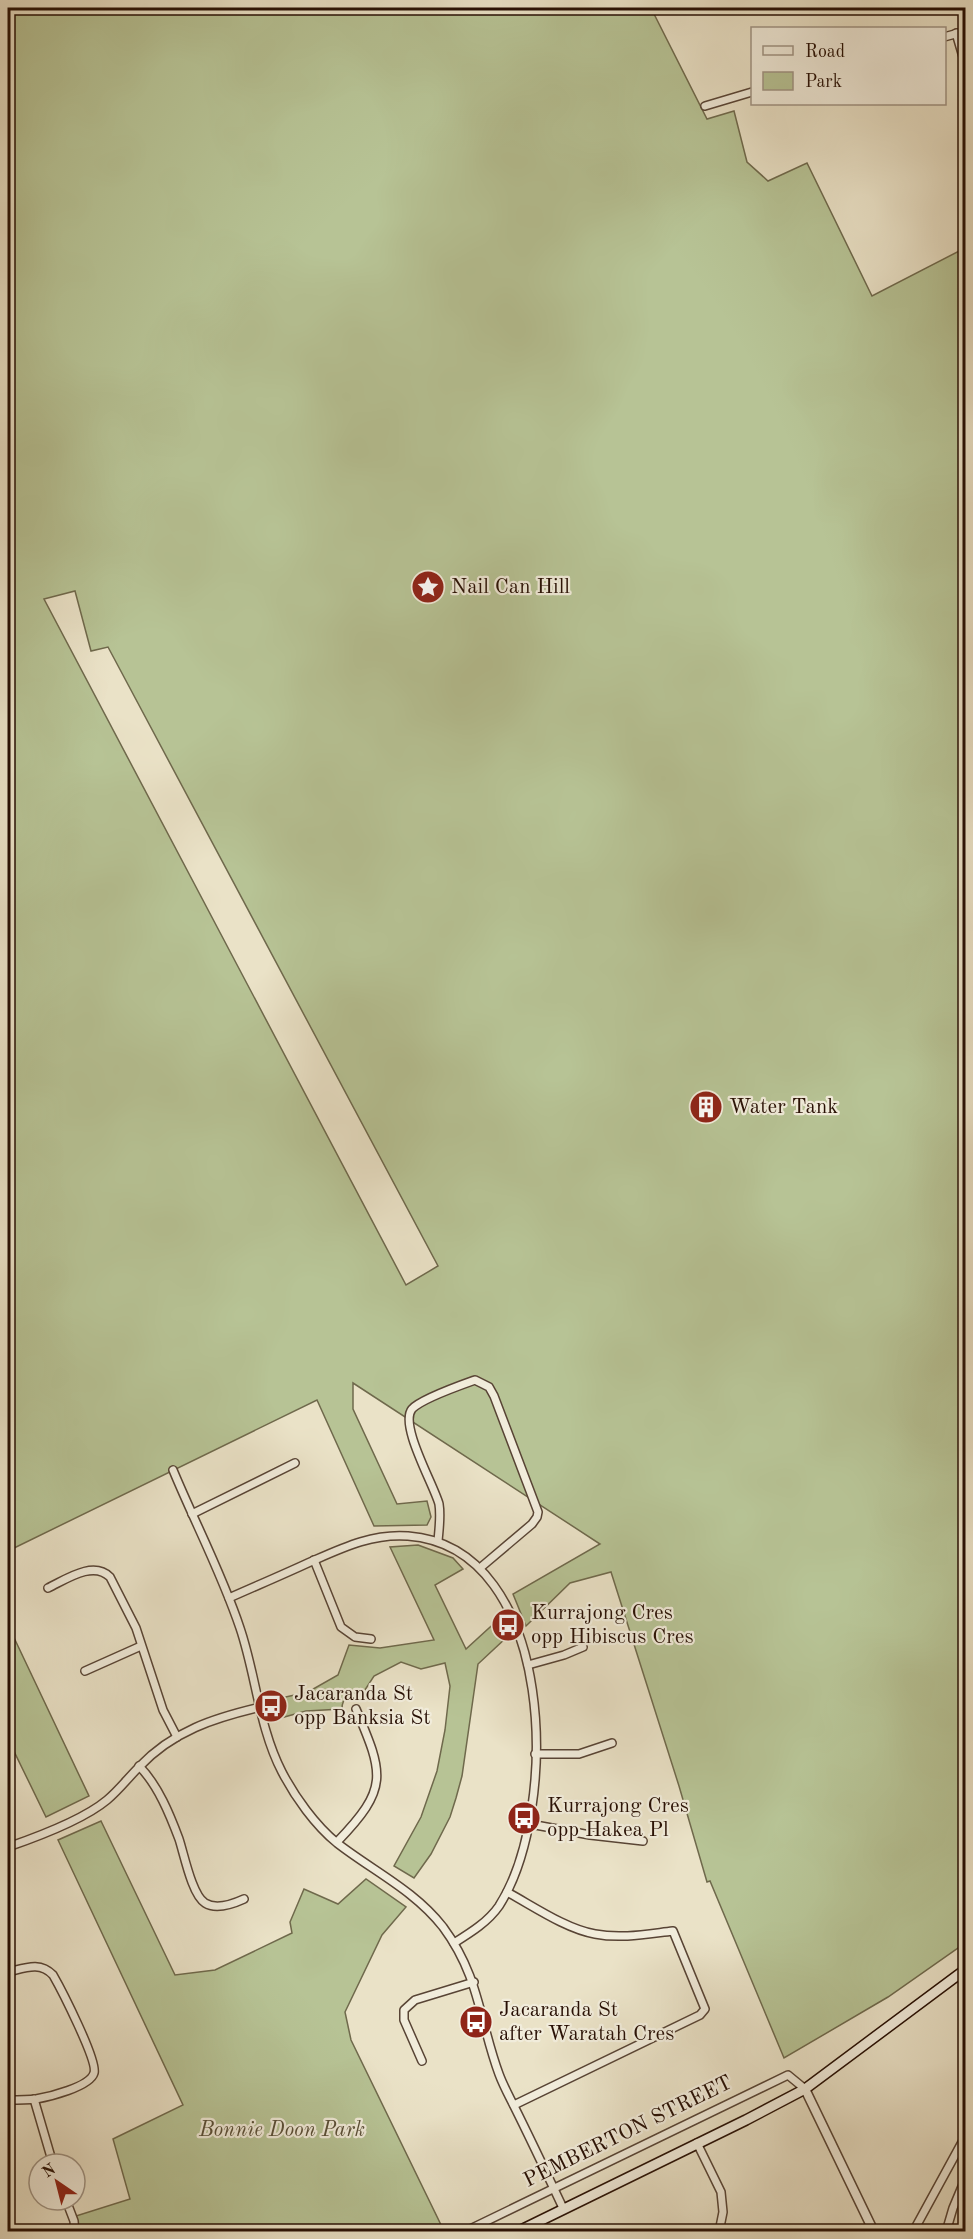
<svg xmlns="http://www.w3.org/2000/svg" width="973" height="2239" font-family="'Old Standard TT',serif">
  <rect width="100%" height="100%" fill="#eae2c7"/>
  <filter id="stains"><feTurbulence type="fractalNoise" baseFrequency=".00333" numOctaves="4"/><feColorMatrix values="0 0 0 0 .2 0 0 0 0 .09 0 0 0 0 .02 0 0 0 .5 -.17"/></filter>
  <radialGradient id="worn" r=".72"><stop offset=".6" stop-color="#630" stop-opacity="0"/><stop offset="1" stop-color="#630" stop-opacity=".3"/></radialGradient>
  <g fill="#b7c395" stroke="#6f694c" stroke-width="1.5" fill-rule="evenodd">
    <path d="M8,8H651L707,119L734,111L747,162L768,181L807,163L872,296L965,248V1943L888,1997L784,2058L710,1881L707,1882L679,1786L611,1572L570,1583L526,1626L513,1594L600,1544L353,1383V1409L397,1504L427,1501L431,1517L427,1525L374,1526L317,1400L8,1551ZM75,591L91,651L108,647L438,1266L406,1285L44,599Z"/>
    <path d="M418,1545L453,1558L463,1569L435,1585L466,1649L500,1618L508,1636L478,1664L462,1776L456,1798L450,1817L431,1854L414,1878L394,1866L421,1817L437,1771L445,1730L450,1686L445,1663L421,1669L401,1662L374,1676L363,1693C351,1692 342,1696 342,1709L306,1711L277,1719L272,1700L308,1692L338,1675L349,1645L380,1648L434,1640L390,1547Z"/>
    <polygon points="8,1625 89,1796 46,1817 8,1739"/>
    <polygon points="101,1821 175,1975 215,1970 292,1933 290,1922 304,1889 338,1904 366,1879 406,1907 382,1935 345,2012 351,2040 443,2229 438,2232 80,2231 76,2216 130,2199 113,2139 183,2105 58,1840"/>
  </g>
  <g fill="none" stroke-linecap="round" stroke-linejoin="round">
    <defs>
      <g id="minor">
        <polyline points="956,33 966,67"/>
        <polyline points="944,37 966,31"/>
        <polyline points="705,106 752,92"/>
        <path d="M173,1470C195,1523 222,1574 240,1628C256,1675 259,1728 282,1772C295,1797 315,1825 337,1843C373,1871 414,1890 443,1927C480,1977 479,2020 499,2074C503,2085 509,2096 514,2106C531,2140 547,2174 563,2208"/>
        <polyline points="192,1514 295,1463"/>
        <path d="M438,1541C439,1529 441,1516 439,1504C434,1485 399,1425 412,1409C421,1399 461,1385 475,1380L489,1387L494,1396L538,1512L537,1517L532,1524L480,1568"/>
        <polyline points="314,1560 341,1627 355,1637 371,1639"/>
        <path d="M48,1588C65,1580 93,1560 110,1577L136,1628L163,1710L177,1737"/>
        <path d="M229,1598C256,1586 282,1575 308,1563C340,1549 372,1533 408,1536C557,1547 560,1811 499,1906C488,1922 470,1933 454,1943"/>
        <polyline points="528,1665 564,1655 583,1647"/>
        <polyline points="85,1671 141,1646"/>
        <polyline points="535,1754 579,1754 612,1743"/>
        <path d="M139,1766C158,1785 170,1815 179,1839C184,1854 192,1895 205,1903C216,1910 233,1904 244,1899"/>
        <polyline points="530,1824 590,1835 643,1841"/>
        <path d="M337,1842C389,1788 384,1775 356,1709"/>
        <path d="M8,1847C37,1837 83,1820 107,1800C119,1790 128,1778 139,1767C173,1731 214,1718 261,1707"/>
        <path d="M507,1892C533,1906 566,1929 595,1934C621,1939 647,1934 673,1931L705,2009L700,2015L514,2105"/>
        <polyline points="422,2061 404,2020 404,2010 415,2000 474,1982"/>
        <polyline points="34,2099 53,2164"/>
        <path d="M8,2100C17,2100 27,2100 36,2099C48,2097 90,2087 94,2073C98,2061 61,1989 53,1975C40,1961 25,1968 8,1972"/>
        <polyline points="697,2143 721,2192 723,2212 719,2232"/>
        <polyline points="66,2200 74,2221 75,2232"/>
        <polyline points="464,2232 788,2075 805,2089"/>
        <polyline points="913,2232 966,2135"/>
        <polyline points="946,2232 953,2208 966,2177"/>
      </g>
      <polyline id="tertiary" points="805,2089 874,2232"/>
      <polyline id="secondary" points="517,2232 746,2120 805,2089 966,1969"/>
    </defs>
    <use href="#minor" stroke="#584435" stroke-width="10"/>
    <use href="#tertiary" stroke="#584435" stroke-width="11"/>
    <use href="#secondary" stroke="#270f04" stroke-width="12"/>
    <use href="#minor" stroke="#f1ecdb" stroke-width="7"/>
    <use href="#tertiary" stroke="#f1ecdb" stroke-width="8"/>
    <use href="#secondary" stroke="#f1ecdb" stroke-width="9"/>
  </g>
  <defs>
    <symbol id="sight-disc" viewBox="-11 -11 22 22"><circle r="9.5" fill="#8f2418" stroke="#f1ecdb"/><path d="M0-6L1.8-2.2L6-1.7L2.9 1.2L3.7 5.4L0 3.3L-3.7 5.4L-2.9 1.2L-6-1.7L-1.8-2.2Z" fill="#fff"/></symbol>
    <symbol id="building-disc" viewBox="-11 -11 22 22"><circle r="9.5" fill="#8f2418" stroke="#f1ecdb"/><path d="M-4-6H4V6H1V3H-1V6H-4ZM-2.5-4.3h1.7v1.8h-1.7ZM.8-4.3h1.7v1.8H.8ZM-2.5-1h1.7V.8h-1.7ZM.8-1h1.7V.8H.8Z" fill="#fff"/></symbol>
    <symbol id="bus-disc" viewBox="-11 -11 22 22"><circle r="9.5" fill="#8f2418" stroke="#f1ecdb"/><path d="M-5-6H5V4H4V6H2V4H-2V6H-4V4H-5ZM-3.5-4V0h7V-4ZM-3.5 1.2v1.5H-2V1.2ZM2 1.2v1.5H3.5V1.2Z" fill="#fff"/></symbol>
  </defs>
  <g fill-rule="evenodd">
    <use href="#sight-disc" x="409" y="568" width="38" height="38"/>
    <use href="#building-disc" x="687" y="1088" width="38" height="38"/>
    <use href="#bus-disc" x="489" y="1606" width="38" height="38"/>
    <use href="#bus-disc" x="252" y="1687" width="38" height="38"/>
    <use href="#bus-disc" x="505" y="1799" width="38" height="38"/>
    <use href="#bus-disc" x="457" y="2003" width="38" height="38"/>
  </g>
  <g text-anchor="middle" dominant-baseline="central" stroke-width="4.5" stroke-linejoin="round" paint-order="stroke">
    <g font-size="21" fill="#270f04" stroke="#f1ecdb" text-anchor="start">
      <text x="451" y="587">Nail Can Hill</text>
      <text x="729" y="1107">Water Tank</text>
      <text x="531" y="1613">Kurrajong Cres<tspan x="531" dy="24">opp Hibiscus Cres</tspan></text>
      <text x="294" y="1694">Jacaranda St<tspan x="294" dy="24">opp Banksia St</tspan></text>
      <text x="547" y="1806">Kurrajong Cres<tspan x="547" dy="24">opp Hakea Pl</tspan></text>
      <text x="499" y="2010">Jacaranda St<tspan x="499" dy="24">after Waratah Cres</tspan></text>
    </g>
    <g font-size="21" font-style="italic" fill="#594e37" stroke="#f1ecdb">
      <text x="282" y="2130">Bonnie Doon Park</text>
    </g>
    <g font-size="21" fill="#270f04" stroke="#f1ecdb">
      <text transform="translate(628 2132) rotate(-26)">PEMBERTON STREET</text>
    </g>
  </g>
  <rect width="973" height="2239" fill="none" stroke="#eae2c7" stroke-width="30"/>
  <rect x="9" y="9" width="955" height="2221" fill="none" stroke="#270f04" stroke-width="3"/>
  <rect x="15" y="15" width="943" height="2209" fill="none" stroke="#270f04" stroke-width="1.5"/>
  <rect x="751" y="27" width="195" height="78" fill="#f1ecdb" stroke="#a09485" stroke-width="1.5"/>
  <rect x="763" y="46" width="30" height="9" fill="#f1ecdb" stroke="#a09485" stroke-width="1.5"/>
  <text x="805" y="57" font-size="18" fill="#270f04">Road</text>
  <rect x="763" y="72" width="30" height="18" fill="#b7c395" stroke="#a09485" stroke-width="1.5"/>
  <text x="805" y="87" font-size="18" fill="#270f04">Park</text>
  <g transform="translate(57 2182) rotate(325)"><circle r="28" fill="#f1ecdb" stroke="#a09485" stroke-width="1.5"/>
  <path d="M0-4.5L10 22L0 15L-10 22Z" fill="#8f2418"/>
  <text y="-9" font-size="16" font-weight="bold" text-anchor="middle" fill="#270f04">N</text>
  </g>
  <rect width="100%" height="100%" filter="url(#stains)"/>
  <rect width="100%" height="100%" fill="url(#worn)"/>
</svg>
